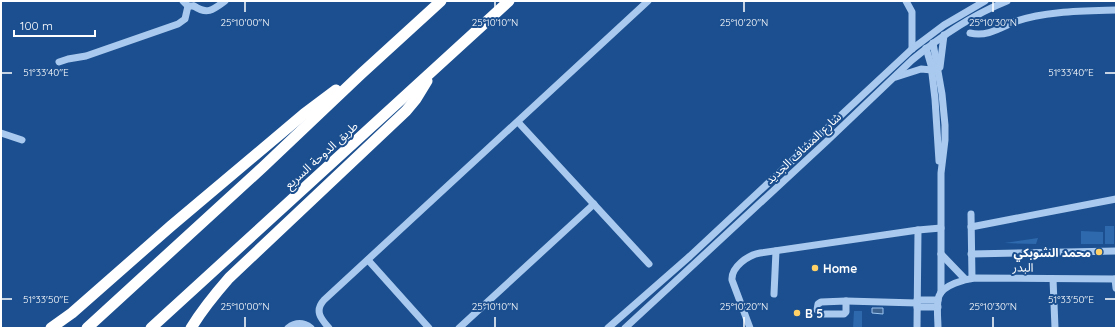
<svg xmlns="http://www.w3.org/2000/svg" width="1117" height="329" font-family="Quicksand,'Noto Sans Arabic',sans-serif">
  <rect width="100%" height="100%" fill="#1b4f8f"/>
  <g fill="#2e69ad">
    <rect x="1105" y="226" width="9" height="18"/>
    <polygon points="1081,231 1103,232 1103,244 1081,244"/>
    <polygon points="1038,238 1036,244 1004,243"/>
    <polygon points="854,311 862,311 862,328 853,328"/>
  </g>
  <polygon fill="#3c6290" stroke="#9cc4f0" points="872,308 883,308 883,314 872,313"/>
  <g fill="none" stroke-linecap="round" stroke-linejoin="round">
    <g stroke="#a9c9ee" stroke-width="7">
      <polyline points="183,1 188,6 193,6"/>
      <polyline points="906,1 912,12 912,49"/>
      <path d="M194,6C207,15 213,10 225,1"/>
      <path d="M970,33C987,37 1000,28 1014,22C1044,11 1084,11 1116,10"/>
      <polyline points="933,43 942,94 945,125 945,140 941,173 941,292"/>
      <polyline points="926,48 931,65 935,99 939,161"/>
      <polyline points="59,62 68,59 86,56 178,24 185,19 188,6"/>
      <polyline points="940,67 944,35"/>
      <polyline points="896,77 921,69 932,70"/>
      <polyline points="518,122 649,264"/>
      <polyline points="1,133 22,140"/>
      <polyline points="971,214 972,278"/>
      <polyline points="971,227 1116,199"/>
      <polyline points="941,254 965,279"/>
      <polyline points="971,254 1116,251"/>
      <polyline points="368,260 429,328"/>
      <polyline points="1053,279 1055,328"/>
      <polyline points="1115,279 1116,288"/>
      <polyline points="774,294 776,251"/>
      <polyline points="917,300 938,300"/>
      <polygon points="846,301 846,312 844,314 821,314 817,310 818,304 821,302"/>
      <polyline points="846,301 917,303"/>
      <polyline points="917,307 938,307"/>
      <path d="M288,328C296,322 303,322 311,328"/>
      <path d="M329,328C321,319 314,311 324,300L648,1"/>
      <polyline points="459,328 594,204"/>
      <polyline points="608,328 690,256 912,49 944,25 985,1"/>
      <path d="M625,328L827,141L912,60C941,36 972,15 1007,1"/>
      <path d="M750,328L732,280C731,267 748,255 760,253L918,230L941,228"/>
      <polyline points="917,328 918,230"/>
      <path d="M938,328C938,319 936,304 939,296C943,285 965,279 975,278L1116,279"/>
    </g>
    <g stroke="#fff" stroke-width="11">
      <polyline points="51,328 72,313 171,226 304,114 336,90"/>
      <polyline points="87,328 263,167 361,74 441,1"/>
      <polyline points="151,328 509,1"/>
      <path d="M191,328C202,310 215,294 229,278L406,111L416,99L427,81"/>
    </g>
  </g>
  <path fill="none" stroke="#fff" stroke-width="1.5" d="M245,2V12M495,2V12M744,2V12M993,2V12M2,73H12M1105,73H1115M2,299H12M1105,299H1115M245,317V327M495,317V327M744,317V327M993,317V327"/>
  <g fill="#ffd166" stroke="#1b4f8f" stroke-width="1.5">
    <circle cx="1099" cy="252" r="4"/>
    <circle cx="815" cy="268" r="4"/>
    <circle cx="797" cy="313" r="4"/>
  </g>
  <g text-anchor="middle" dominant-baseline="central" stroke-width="4" stroke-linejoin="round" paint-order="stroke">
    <g font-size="12" fill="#fff" stroke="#1b4f8f">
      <text transform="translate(803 148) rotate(-43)">شارع المشاف الجديد</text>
      <text transform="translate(321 155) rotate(-42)">طريق الدوحة السريع</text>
      <text transform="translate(1023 267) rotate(1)">البدر</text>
    </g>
    <g font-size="12" font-weight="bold" fill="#fff" stroke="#1b4f8f" text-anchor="start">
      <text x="1091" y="252" text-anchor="end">محمد الشوبكي</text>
      <text x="823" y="268">Home</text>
      <text x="805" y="313">B 5</text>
    </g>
  </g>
  <g font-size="10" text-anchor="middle" fill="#fff" stroke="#1b4f8f" stroke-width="4" stroke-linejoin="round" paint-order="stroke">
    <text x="245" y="26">25°10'00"N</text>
    <text x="495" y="26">25°10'10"N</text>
    <text x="744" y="26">25°10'20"N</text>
    <text x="993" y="26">25°10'30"N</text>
    <text x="1071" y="76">51°33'40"E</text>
    <text x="46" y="76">51°33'40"E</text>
    <text x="1071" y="303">51°33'50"E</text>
    <text x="46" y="303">51°33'50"E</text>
    <text x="245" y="310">25°10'00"N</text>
    <text x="495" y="310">25°10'10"N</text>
    <text x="744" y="310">25°10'20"N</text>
    <text x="993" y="310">25°10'30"N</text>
  </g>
  <rect width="1117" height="329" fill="none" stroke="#ffffff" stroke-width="4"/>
  <path d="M14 30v6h81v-6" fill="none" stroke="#ffffff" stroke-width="2"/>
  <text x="20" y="30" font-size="12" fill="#ffffff" stroke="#1b4f8f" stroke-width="3" paint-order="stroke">100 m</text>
</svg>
